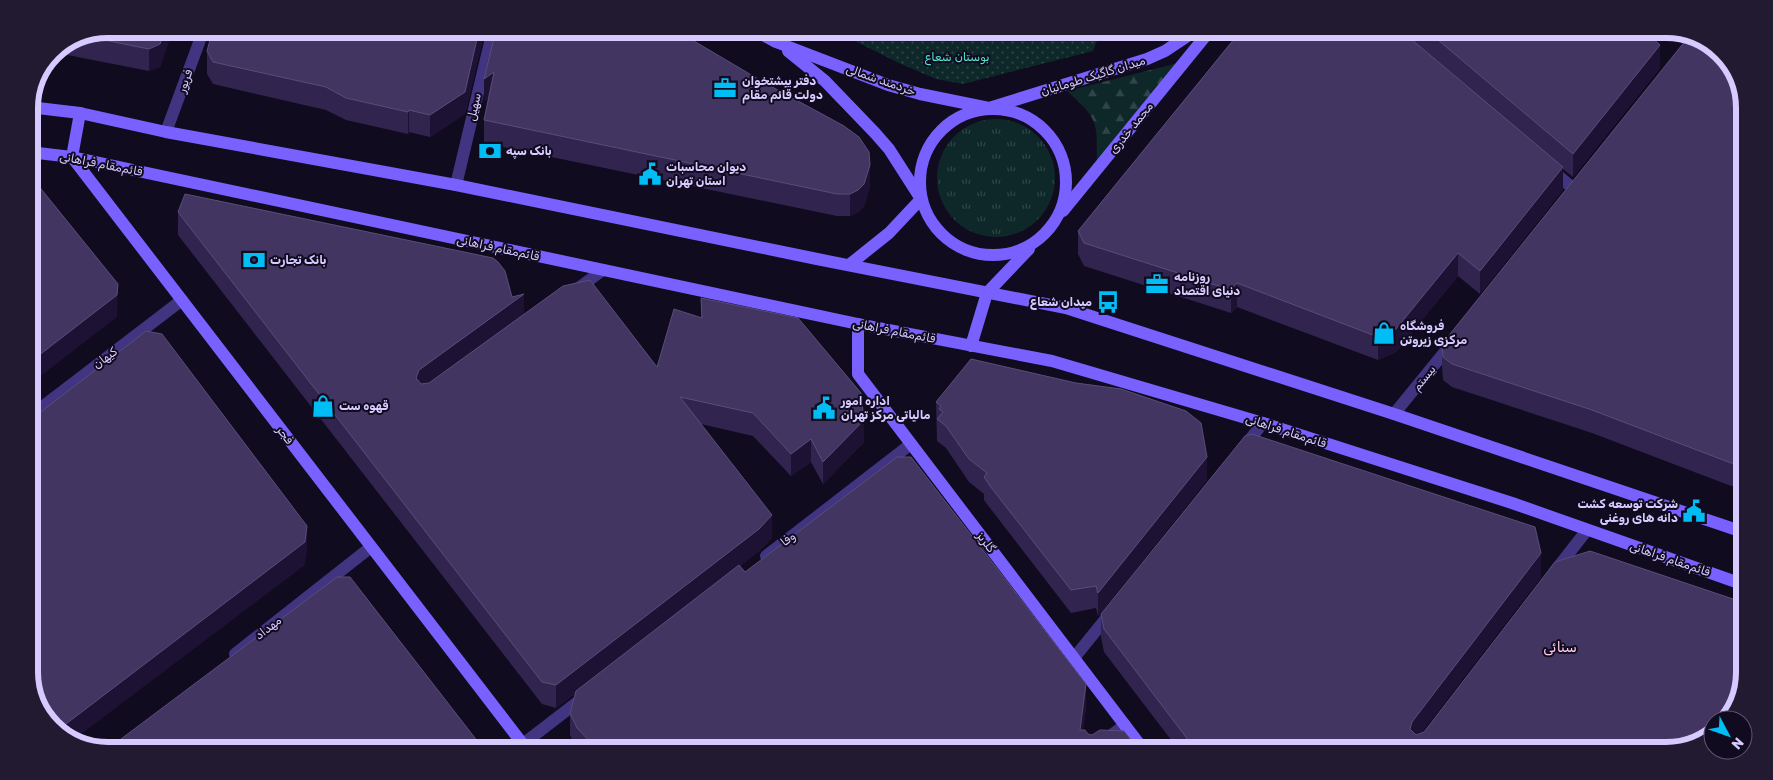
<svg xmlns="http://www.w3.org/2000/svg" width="1773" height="780" font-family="Rubik,'Noto Naskh Arabic',sans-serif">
  <defs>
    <pattern id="grass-tufts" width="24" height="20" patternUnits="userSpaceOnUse" patternTransform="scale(1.25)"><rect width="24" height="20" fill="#0e2729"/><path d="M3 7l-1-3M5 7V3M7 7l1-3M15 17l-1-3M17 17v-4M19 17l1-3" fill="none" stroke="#304549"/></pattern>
    <pattern id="forest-firs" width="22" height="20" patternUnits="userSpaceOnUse" patternTransform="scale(1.25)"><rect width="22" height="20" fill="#0e2729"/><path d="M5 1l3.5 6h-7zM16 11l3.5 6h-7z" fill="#304549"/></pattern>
    <pattern id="park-dots" width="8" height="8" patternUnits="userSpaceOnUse" patternTransform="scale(1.25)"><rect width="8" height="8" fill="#0e2729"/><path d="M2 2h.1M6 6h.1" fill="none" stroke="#304549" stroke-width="1.8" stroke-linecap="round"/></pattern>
  </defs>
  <rect width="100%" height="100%" fill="#110b1f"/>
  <circle fill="url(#grass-tufts)" cx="996" cy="178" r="59"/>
  <path fill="url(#forest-firs)" d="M1178,63L1097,164C1097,121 1099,120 1067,91Z"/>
  <polygon fill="url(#park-dots)" points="835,31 1082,32 1099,36 1093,51 963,84 936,79 899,63"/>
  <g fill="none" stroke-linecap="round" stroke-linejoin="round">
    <g stroke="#413480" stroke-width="12">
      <polyline points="776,42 784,31"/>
      <polyline points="166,132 204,29"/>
      <polyline points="1551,170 1574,189"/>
      <polyline points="456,185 493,30"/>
      <polyline points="577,289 603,270"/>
      <polyline points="1394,414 1452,343"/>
      <polyline points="29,417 182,300"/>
      <polyline points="1243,448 1263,423"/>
      <polyline points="766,556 911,444"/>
      <polyline points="1555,571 1587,530"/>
      <polyline points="235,654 371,547"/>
      <polyline points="1074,658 1112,611"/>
      <polyline points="523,744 584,697"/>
      <polyline points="1092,749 1125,725"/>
    </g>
    <g stroke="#7961ff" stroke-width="12">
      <polyline points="756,31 776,42 888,85 920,94 989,108 1147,59 1165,51 1192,33"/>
      <polyline points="788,51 825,81 875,133 889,149 921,199 889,233 849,265"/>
      <polyline points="29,107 80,113 166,132 456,185 817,259 1066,308 1394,414 1740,531"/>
      <circle cx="993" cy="182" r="73"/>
      <polyline points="80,113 72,157 525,747"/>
      <polyline points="29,152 72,157 858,324 1052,361 1263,423 1512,503 1739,583"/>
      <polyline points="1063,211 1208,33"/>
      <polyline points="858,324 858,374 1143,749"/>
      <polyline points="971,346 987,293 1029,249"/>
    </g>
  </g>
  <g fill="#31244e">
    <polygon points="108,29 173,29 160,67 149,71 52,52"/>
    <polygon points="213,29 485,30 465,114 430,137 409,132 408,134 346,120 326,110 213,84 207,74 207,51"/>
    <polygon points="496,30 870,187 864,206 858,212 850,216 837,216 484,143 484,120 489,98 484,101"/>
    <polygon points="1109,32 1143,33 1130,37"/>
    <polygon points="1239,33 1650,35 1649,35 1660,68 1573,177 1563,169 1563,190 1480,294 1458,276 1396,352 1378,360 1237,307 1231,313 1084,266 1078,254 1078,231"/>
    <polygon points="1744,103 1740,487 1731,486 1592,433 1452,387 1443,380 1442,367 1442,344"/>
    <polygon points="178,212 524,314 657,367 701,317 701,298 864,442 823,484 811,462 791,476 753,436 701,424 772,538 759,551 740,566 745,572 1086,707 1083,730 1088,734 1138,749 576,747 570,735 570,713 576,693 556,708 542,704 178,235"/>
    <polygon points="936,402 1207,480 1098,616 1096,608 1071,613 990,508 984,500 984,494 969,482 946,448 937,441"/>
    <polygon points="1541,577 1421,733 1665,751 1178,749 1104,652 1101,637 1101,614"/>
  </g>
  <g fill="#1d1233">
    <polygon points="165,29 173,29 160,67 149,71 149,49"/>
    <polygon points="479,30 485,30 465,114 430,137 430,115"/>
    <polygon points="1130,33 1143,33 1130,37"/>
    <polygon points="1660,45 1660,68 1573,177 1573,154"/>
    <polygon points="494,72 494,94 484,101 484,79"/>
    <polygon points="409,110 409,132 408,134 408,112"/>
    <polygon points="870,165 870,187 864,206 858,212 850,216 850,194"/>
    <polygon points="1563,167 1563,190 1480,294 1480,271"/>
    <polygon points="1458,253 1458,276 1396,352 1378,360 1378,337"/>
    <polygon points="1237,283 1237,307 1231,313 1231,290"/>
    <polygon points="118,284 117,317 29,385 29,363"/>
    <polygon points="524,294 524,317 416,400 416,378 419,370"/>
    <polygon points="864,420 864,442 823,484 823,462"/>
    <polygon points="811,439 811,462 791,476 791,454"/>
    <polygon points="1207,457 1207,480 1098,616 1098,593"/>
    <polygon points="772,515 772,538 759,551 556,708 556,685"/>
    <polygon points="307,526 307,549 305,565 72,741 58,730"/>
    <polygon points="1541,553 1541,577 1412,745 1410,729 1412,722"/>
    <polygon points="1086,684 1086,707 1081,749 1080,730"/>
  </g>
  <g fill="#433561" stroke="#5a4d7a">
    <polygon points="108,29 165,29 160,44 149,49 89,37"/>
    <polygon points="213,29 479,30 465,92 430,115 409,110 408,112 346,98 326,87 213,62 207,51"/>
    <polygon points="496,30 677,31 765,83 844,126 859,137 869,152 870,165 864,184 858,190 850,194 837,194 484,120 494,72 484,79"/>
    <polygon points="1239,33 1405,34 1563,167 1480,271 1458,253 1396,329 1378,337 1237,283 1231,290 1084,243 1078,231"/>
    <polygon points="1431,34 1648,34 1660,45 1573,154"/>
    <polygon points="1690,35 1695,35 1731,64 1744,103 1741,464 1731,463 1592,410 1452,364 1443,357 1442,344"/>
    <polygon points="29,174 118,284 117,295 29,363"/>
    <polygon points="185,194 493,258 498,262 505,271 512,297 524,294 419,370 416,378 421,384 429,383 563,286 590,280 657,367 674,309 702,318 701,298 798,318 861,393 864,420 823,462 811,439 791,454 753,413 680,397 772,515 759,529 556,685 542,682 178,212"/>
    <polygon points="146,331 162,334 307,526 305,542 58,730 45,720 29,677 29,421"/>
    <polygon points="971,359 1076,383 1121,389 1186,411 1201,423 1207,457 1098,593 1096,586 1071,590 990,486 984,477 987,473 969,459 946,426 937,419 943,412 939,409 941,406 936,402"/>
    <polygon points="1252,434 1535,527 1541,553 1412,722 1410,729 1416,735 1424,732 1555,562 1590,551 1739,601 1738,702 1724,720 1713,720 1713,733 1709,738 1665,751 1195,749 1104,629 1101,614 1245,436"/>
    <polygon points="897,457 911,457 1086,684 1080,730 1085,730 1088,734 1092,735 1100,730 1124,731 1138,749 595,747 577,728 570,713 576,691 739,565 745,572"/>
    <polygon points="337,577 350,577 482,747 113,745"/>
  </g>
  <defs>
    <symbol id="office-bare" viewBox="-9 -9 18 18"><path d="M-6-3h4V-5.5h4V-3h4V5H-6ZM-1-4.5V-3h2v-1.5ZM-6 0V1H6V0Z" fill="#00bdf5" stroke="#110b1f" stroke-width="2.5" paint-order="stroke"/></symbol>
    <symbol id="bank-bare" viewBox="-9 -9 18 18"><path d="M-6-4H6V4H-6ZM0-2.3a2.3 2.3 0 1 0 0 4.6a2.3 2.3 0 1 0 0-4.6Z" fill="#00bdf5" stroke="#110b1f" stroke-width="2.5" paint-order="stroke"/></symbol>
    <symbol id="civic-bare" viewBox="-9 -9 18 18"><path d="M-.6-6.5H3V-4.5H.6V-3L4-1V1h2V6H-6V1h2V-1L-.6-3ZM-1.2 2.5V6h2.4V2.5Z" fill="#00bdf5" stroke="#110b1f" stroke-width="2.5" paint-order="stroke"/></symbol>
    <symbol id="bus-bare" viewBox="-9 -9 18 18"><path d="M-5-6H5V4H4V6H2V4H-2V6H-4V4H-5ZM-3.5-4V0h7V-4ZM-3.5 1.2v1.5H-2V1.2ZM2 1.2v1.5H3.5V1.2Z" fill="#00bdf5" stroke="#110b1f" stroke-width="2.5" paint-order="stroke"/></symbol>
    <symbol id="shop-bare" viewBox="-9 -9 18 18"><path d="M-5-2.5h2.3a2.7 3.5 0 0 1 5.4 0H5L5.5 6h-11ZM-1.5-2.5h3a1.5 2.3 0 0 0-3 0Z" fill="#00bdf5" stroke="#110b1f" stroke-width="2.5" paint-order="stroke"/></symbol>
  </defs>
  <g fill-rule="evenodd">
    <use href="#office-bare" x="709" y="72" width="32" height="32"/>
    <use href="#bank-bare" x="474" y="135" width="32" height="32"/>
    <use href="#civic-bare" x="634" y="158" width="32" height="32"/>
    <use href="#bank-bare" x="238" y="244" width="32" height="32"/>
    <use href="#office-bare" x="1141" y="268" width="32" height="32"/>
    <use href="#bus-bare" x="1092" y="286" width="32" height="32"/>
    <use href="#shop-bare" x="1368" y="317" width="32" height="32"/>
    <use href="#shop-bare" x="307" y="390" width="32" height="32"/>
    <use href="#civic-bare" x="808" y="392" width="32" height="32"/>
    <use href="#civic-bare" x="1678" y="495" width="32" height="32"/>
  </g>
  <g text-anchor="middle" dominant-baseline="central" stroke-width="4" stroke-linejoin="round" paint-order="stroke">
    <g font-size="12" fill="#51e4d2" stroke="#110b1f">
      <text x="957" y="57">بوستان شعاع</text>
    </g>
    <g font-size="12" fill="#d6caff" stroke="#110b1f">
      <text transform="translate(1093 76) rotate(-17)">میدان گاگیک طومانیان</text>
      <text transform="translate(881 80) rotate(19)">خردمند شمالی</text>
      <text transform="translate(185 81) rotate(-70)">فریور</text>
      <text transform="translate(474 107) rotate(-77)">سهیل</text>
      <text transform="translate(1131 128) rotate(-51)">محمد خدری</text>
      <text transform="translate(101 164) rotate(11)">قائم‌مقام فراهانی</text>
      <text transform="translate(498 248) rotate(12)">قائم‌مقام فراهانی</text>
      <text transform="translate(894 331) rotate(11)">قائم‌مقام فراهانی</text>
      <text transform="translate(105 358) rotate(-37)">کیهان</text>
      <text transform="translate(1424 378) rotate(-51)">بیستم</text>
      <text transform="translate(1286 431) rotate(18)">قائم‌مقام فراهانی</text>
      <text transform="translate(285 435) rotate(53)">فجر</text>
      <text transform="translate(788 539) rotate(-38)">وفا</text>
      <text transform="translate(986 542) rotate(53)">گلریز</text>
      <text transform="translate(1670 559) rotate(19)">قائم‌مقام فراهانی</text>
      <text transform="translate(268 628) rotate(-38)">مهداد</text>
    </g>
    <g font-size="12" font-weight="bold" fill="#d6caff" stroke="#110b1f" text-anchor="start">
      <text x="742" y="81">دفتر پیشتخوان<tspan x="742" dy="14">دولت قائم مقام</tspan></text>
      <text x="506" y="151">بانک سپه</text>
      <text x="666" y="167">دیوان محاسبات<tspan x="666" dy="14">استان تهران</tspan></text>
      <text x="270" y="260">بانک تجارت</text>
      <text x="1174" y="277">روزنامه<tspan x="1174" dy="14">دنیای اقتصاد</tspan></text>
      <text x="1092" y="302" text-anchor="end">میدان شعاع</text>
      <text x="1400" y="326">فروشگاه<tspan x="1400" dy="14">مرکزى زیروتن</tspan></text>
      <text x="841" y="401">اداره امور<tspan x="841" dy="14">مالیاتی مرکز تهران</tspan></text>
      <text x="339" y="406">قهوه ست</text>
      <text x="1678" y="504" text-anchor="end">شرکت توسعه کشت<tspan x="1678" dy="14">دانه های روغنی</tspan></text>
    </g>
    <g font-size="14" fill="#ffcce6" stroke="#110b1f">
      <text x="1560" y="647">سنائی</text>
    </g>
  </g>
  <path d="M0 0H1773V780H0ZM108 38H1666A70 70 0 0 1 1736 108V672A70 70 0 0 1 1666 742H108A70 70 0 0 1 38 672V108A70 70 0 0 1 108 38Z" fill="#211a31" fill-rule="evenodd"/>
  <path fill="none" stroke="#d6caff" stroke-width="6" d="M108 38H1666A70 70 0 0 1 1736 108V672A70 70 0 0 1 1666 742H108A70 70 0 0 1 38 672V108A70 70 0 0 1 108 38Z"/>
  <g transform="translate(1728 735) rotate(131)"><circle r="24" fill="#110b1f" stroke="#605779"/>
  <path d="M0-4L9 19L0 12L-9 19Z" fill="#00bdf5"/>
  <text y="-8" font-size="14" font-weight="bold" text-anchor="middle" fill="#d6caff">N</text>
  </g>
</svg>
